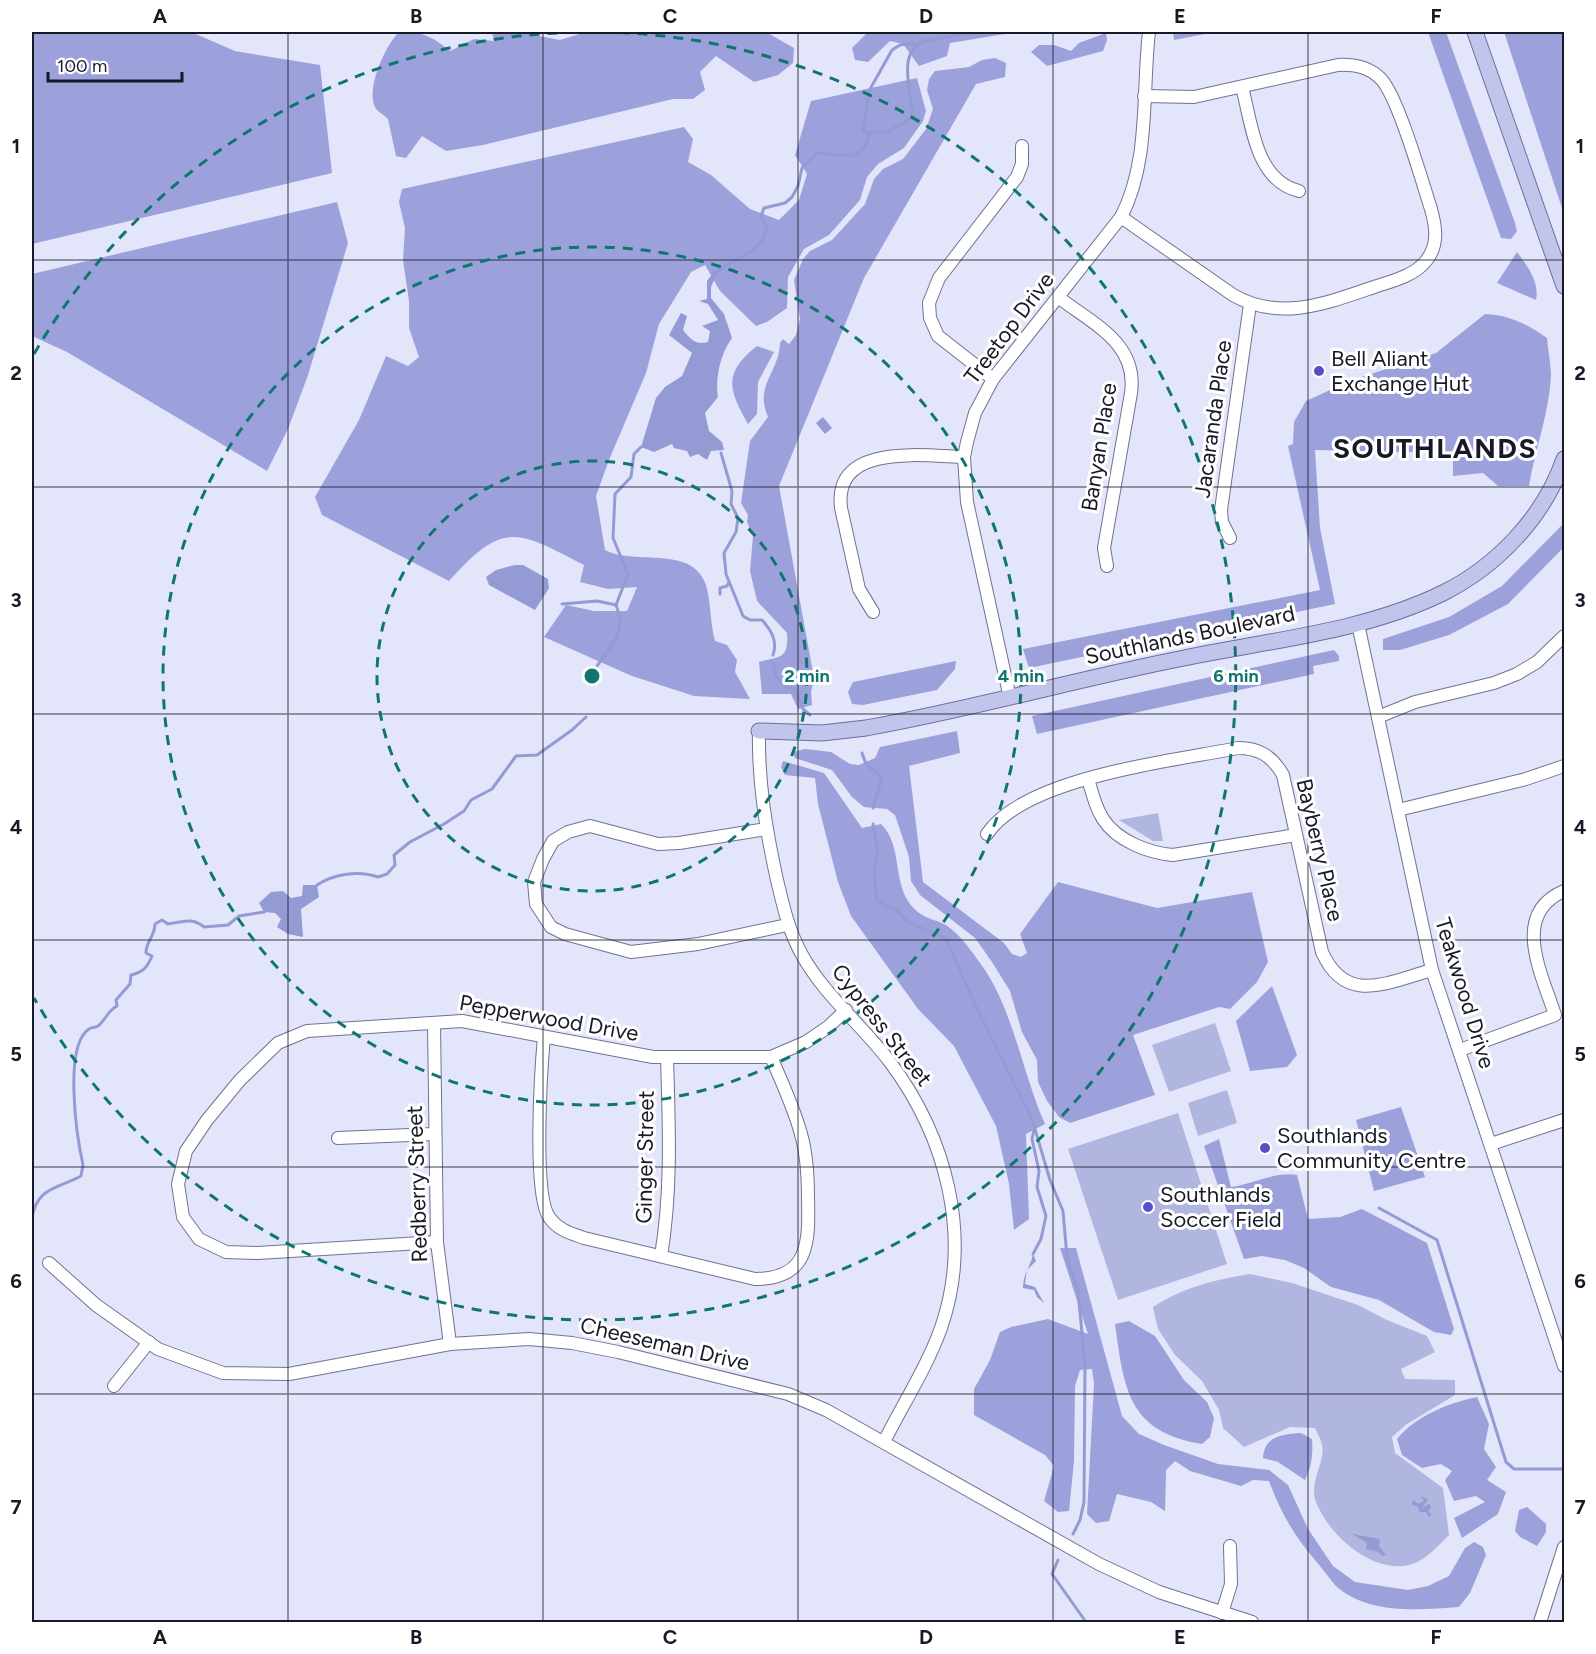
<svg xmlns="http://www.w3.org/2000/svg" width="1596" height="1654" font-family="Figtree,sans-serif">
  <rect width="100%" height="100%" fill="#e3e5fa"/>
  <g fill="#b1b6e0">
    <polygon points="1158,813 1163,841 1153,841 1119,820"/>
    <polygon points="1215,1023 1231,1071 1169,1092 1152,1045"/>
    <polygon points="1227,1090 1237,1123 1198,1136 1188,1103"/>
    <polygon points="1178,1113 1227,1264 1118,1300 1068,1149"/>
    <path d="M1250,1274L1292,1283L1358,1305L1387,1320L1427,1336L1435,1352L1401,1369L1405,1379L1455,1380V1395L1407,1424L1392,1437L1395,1453L1443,1488L1449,1535C1439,1545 1424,1562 1409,1565C1371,1574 1326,1533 1315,1499C1310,1480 1326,1460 1322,1445C1321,1439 1317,1433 1315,1428L1290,1427L1244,1447L1223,1428L1219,1410L1202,1381L1175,1355L1158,1329L1153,1307C1184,1287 1214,1280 1250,1274Z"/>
  </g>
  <g fill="#9ca1dc">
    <polygon points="32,32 191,32 235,51 320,65 332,173 32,244"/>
    <path d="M399,32C421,31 434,37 450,51L474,39L494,41L492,32H537L539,36L560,40L586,32H766L794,48L793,63L778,75L754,82L716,56L700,72L705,90L693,99H673L483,145L446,151L422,136L406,158L396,156L388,119C385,116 380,113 377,110C363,93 386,44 399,32Z"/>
    <polygon points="868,32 1017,32 950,43 947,56 919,66 903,44 890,41 868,62 855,60 852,48"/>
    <polygon points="1173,32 1215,32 1174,40"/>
    <polygon points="1428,32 1446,32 1515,223 1517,231 1511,239 1501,238"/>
    <polygon points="1504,32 1564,32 1564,214"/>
    <polygon points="1106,33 1107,40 1103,51 1047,66 1031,52 1039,45 1054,45 1071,51 1079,43"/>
    <path d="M995,58L1006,63L1005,77L976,84L864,278L779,486L814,678L811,692L812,705L798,709L791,694H762L759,662C778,656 789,661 787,633L757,601L750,571L753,536L747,522L748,515L741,503L750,441L768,417C754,385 779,373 780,343L783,339L789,344L796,335L800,319L794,280L803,259L810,251L832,240L865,204L874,179L883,169L903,159L926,129L933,109L927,90L929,79L935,71L969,67L982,60Z"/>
    <path d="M917,78L926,111L923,121L904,148L878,164L867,177L860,200L829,235L804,249L788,277L787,308L767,322L756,326L720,291L705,265L691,272L659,324L646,373L609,460L596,496L605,550C635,566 692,544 706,585C711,602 710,623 715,641L727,645L737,660L735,672L750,699L694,696L632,676L544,637L566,605L594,611H627L637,587L608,589L580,582L584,565C518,531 504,519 449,581L322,515L315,497L359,420L386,356L408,366L419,357L409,328V301L403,260L405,228L399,202L402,189L684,127L693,139L688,162L711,175L750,209L779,220L799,200L807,174L795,155L811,101Z"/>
    <polygon points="337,202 348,243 308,375 288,429 267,471 67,352 32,336 32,274"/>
    <path d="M1517,252C1527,265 1540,283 1536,300L1497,283Z"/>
    <path d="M1485,314C1509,315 1527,324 1547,338C1548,350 1551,364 1551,376C1549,414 1535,449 1529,486H1498L1483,473L1453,476V453L1315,450L1320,528L1335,604L1029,668L1023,649L1320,590L1288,446L1293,444L1294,422L1306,401L1352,380L1436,353Z"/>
    <path d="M757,346L774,352L758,382L757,414L748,424C728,389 723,373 757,346Z"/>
    <polygon points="1564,523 1564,547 1508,604 1449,635 1400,650 1383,650 1383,639 1449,617 1502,586"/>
    <polygon points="1334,650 1339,656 1339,661 1313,666 1314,674 1037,734 1032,716"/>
    <polygon points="956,661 955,669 937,690 863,705 852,704 848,692 853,682"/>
    <polygon points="957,731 960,753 909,766 923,882 1004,943 1012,954 1021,957 1027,953 1020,934 1058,882 1157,908 1252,892 1268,962 1257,982 1230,1009 1219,1007 1133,1035 1155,1095 1070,1123 1059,1117 1047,1101 1038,1082 1037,1060 1022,1032 1010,991 992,962 975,938 920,895 911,881 909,857 895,815 887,809 864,807 852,797 832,770 795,758 792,752 805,749 831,752 850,764 859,765 875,758 880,747"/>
    <path d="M783,761L824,773L862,828L881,824C902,845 893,877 908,901C922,922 936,917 950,928C963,938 975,956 985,970C1014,1014 1023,1075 1045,1124L1026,1134L1029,1219L1014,1230L1009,1184L996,1126L954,1046L918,1009L851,916L838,882L818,804L815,778L785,775L781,767Z"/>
    <polygon points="1272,986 1297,1055 1287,1067 1250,1071 1236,1021"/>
    <polygon points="1401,1107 1425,1177 1374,1191 1356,1120"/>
    <path d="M1219,1139L1231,1187C1253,1184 1276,1171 1297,1175L1308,1219L1340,1217L1362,1209L1427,1243L1454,1329L1451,1335L1434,1332L1379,1300L1331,1287L1304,1268L1285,1260L1262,1256L1244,1259L1204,1146Z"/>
    <path d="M1060,1248H1076L1122,1416L1139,1434L1164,1445L1218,1464L1269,1470L1288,1485L1308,1529L1333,1566L1355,1582L1408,1590L1428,1586L1449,1576L1465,1548L1474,1542L1483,1547L1486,1555L1470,1593L1459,1607C1420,1610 1366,1615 1335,1585C1328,1577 1322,1568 1315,1560C1294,1536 1280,1511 1269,1481L1253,1480L1241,1486L1190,1471L1175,1461L1166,1470L1165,1511L1151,1502L1117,1494L1109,1521L1096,1523L1087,1514L1094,1384L1092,1369L1080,1370L1075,1386L1074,1461L1069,1511L1058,1512L1044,1501L1054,1466L1045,1455L974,1415V1389L990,1360L1000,1332L1011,1327L1048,1319L1088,1334Z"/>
    <path d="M1129,1321L1155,1336L1184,1380L1207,1402L1214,1418L1210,1437L1202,1444C1128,1432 1124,1389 1115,1324Z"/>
    <path d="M1477,1397L1489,1424L1484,1449L1496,1467L1487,1480L1506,1492L1498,1514L1462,1538L1454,1518L1485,1502L1476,1496L1454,1501L1445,1480L1452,1471L1441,1464L1422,1468L1402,1455L1397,1439C1416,1416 1448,1403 1477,1397Z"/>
    <path d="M1301,1433L1312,1439C1313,1454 1312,1465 1305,1480L1278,1462L1263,1458C1264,1436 1283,1434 1301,1433Z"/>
    <polygon points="1527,1507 1546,1524 1546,1532 1537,1546 1520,1537 1515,1531 1519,1510"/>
  </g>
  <g fill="#949ad4">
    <path d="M715,270L718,271L711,287V298L724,314L732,338C721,353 715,377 718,397L705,413L709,431L722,442L724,450L711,451L707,460L698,454L690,457L687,451L674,448L672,444L654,452L641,447L656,398L665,387L682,376L692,353L669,335L681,313L687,316L683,330C691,340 696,345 708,342L710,331L702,326L718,320L708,304L699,301L707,299V281Z"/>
    <polygon points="823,417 832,428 825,434 816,423"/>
    <polygon points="515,565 523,565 548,579 549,588 535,610 489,585 486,577 496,570"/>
    <polygon points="303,885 317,885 319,897 301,909 303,937 288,934 277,927 281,919 275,913 264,912 259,903 271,892 283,891 291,898 302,896"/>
    <path d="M1033,1254L1036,1261L1027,1270L1025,1284L1035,1287L1044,1303L1037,1297L1034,1290L1023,1288C1024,1270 1030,1269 1033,1254Z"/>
    <polygon points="1421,1496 1428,1499 1422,1508 1429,1504 1431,1507 1428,1512 1432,1514 1429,1517 1426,1512 1420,1512 1418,1507 1411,1504 1414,1500 1418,1504 1424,1501"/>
    <polygon points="1352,1534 1380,1539 1379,1546 1386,1555 1382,1556 1379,1552 1366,1549 1367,1543"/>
  </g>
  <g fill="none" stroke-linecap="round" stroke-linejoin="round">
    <g stroke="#949ad4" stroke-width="3">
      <polyline points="924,41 976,32"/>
      <polyline points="869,135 863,130 869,91 892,50 900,45 915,43"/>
      <path d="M718,271L753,250L764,238L767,228L761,216L764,208L785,203L792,197L798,186L802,168L817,153L853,156L865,147L870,132H887L910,119L912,112C911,89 897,52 924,41"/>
      <path d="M721,453L732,491L731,504L738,518L736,532L724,553L726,574L743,616L750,620H762C771,630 778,641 773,655"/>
      <polyline points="720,594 720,588 727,586 729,582"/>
      <polyline points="562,604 597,601 616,605"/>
      <polyline points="773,663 776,676 785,687 795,689 803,709 810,715"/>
      <path d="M593,673C607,646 629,638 616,605L628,574L613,538L615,494L631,477L634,454L641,447"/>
      <polyline points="862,753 866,764 882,778 873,808"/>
      <polyline points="873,824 878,852 874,871 877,901 899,912 906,921 946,939 978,1011 1032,1119 1050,1180 1063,1211 1067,1257 1078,1291 1085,1365 1084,1502 1080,1520 1073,1534"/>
      <path d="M317,885C334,874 358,870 378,877L387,874L395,865L394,855L410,842L444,824L464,811L471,800L492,789L516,756L537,755L572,730L586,717"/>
      <polyline points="1379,1208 1437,1240 1506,1462 1514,1469 1564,1469"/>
      <path d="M32,1217C38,1187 57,1189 81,1176L83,1165C77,1138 63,1046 89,1029C91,1027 95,1028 98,1026C106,1020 107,1011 117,1006L116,1000L130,984L131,975C143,972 147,968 152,956L146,953C146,941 155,936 155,924L162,920L168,924C182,922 192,917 204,927L228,925L239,916L264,912"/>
      <polyline points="1033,1254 1041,1239 1046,1216 1037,1187 1039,1171 1032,1139 1034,1130"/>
      <polyline points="1058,1560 1052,1574 1086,1622"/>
    </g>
    <defs>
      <g id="minor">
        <path d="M1242,87C1252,124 1255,180 1299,191"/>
        <path d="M1121,217L1233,295C1280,322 1327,303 1374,287C1392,281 1414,276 1426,261C1439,245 1436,227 1431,209C1422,181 1398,97 1381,79C1369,67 1355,64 1338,65L1194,97L1144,96"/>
        <path d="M1058,297C1093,324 1138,343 1131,393L1104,548L1107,566"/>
        <polyline points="993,379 938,336 930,318 929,303 939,278 1017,177 1022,164 1022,146"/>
        <polyline points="1230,538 1222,522 1221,510 1250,304"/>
        <path d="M873,612L859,589L841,508C833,442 924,456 964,457"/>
        <polyline points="1358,624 1432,970 1564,1366"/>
        <path d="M1010,698L967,502L964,457L967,442L975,413L993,379L1121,217C1150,162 1142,92 1149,32"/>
        <polyline points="1378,717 1415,702 1494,683 1517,674 1537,662 1564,636"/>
        <path d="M759,731C758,782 766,830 777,880C783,905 788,929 801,953C823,994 862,1025 890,1062C946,1137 973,1236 941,1328C927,1367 903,1404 884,1442"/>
        <path d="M1088,779C1092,792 1095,807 1103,819C1117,841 1149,853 1173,855L1296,835"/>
        <polyline points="1398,810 1526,779 1564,766"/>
        <polyline points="766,829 679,843 658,844 590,826 568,832 553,841 543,859 534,882 536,904 551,927 565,934 631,952 698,944 787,925"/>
        <path d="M987,834C1025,777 1173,761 1238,748C1259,748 1272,756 1283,775L1322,952C1346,1006 1388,982 1432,970"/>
        <polyline points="434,1023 437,1242 450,1344"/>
        <path d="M544,1037C541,1069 533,1194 549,1217C558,1230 570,1233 584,1238L755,1279C810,1279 809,1241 808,1198C808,1176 807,1155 801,1134C794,1108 782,1082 771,1057"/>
        <path d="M1460,1050L1555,1015C1542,974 1510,914 1564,891"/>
        <polyline points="338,1138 434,1134"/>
        <polyline points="1491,1144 1564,1120"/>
        <polyline points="437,1242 258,1253 226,1252 199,1239 183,1217 178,1184 186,1151 207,1120 240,1080 278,1043 307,1031 462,1021 653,1057 771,1057 806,1042 828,1027 846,1010"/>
        <path d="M661,1256C672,1190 669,1125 667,1058"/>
        <polyline points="49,1263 96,1305 158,1349 223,1373 289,1374 450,1344 529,1339 572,1343 618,1352 788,1394 826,1410 1099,1564 1159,1592 1252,1622"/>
        <polyline points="114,1386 149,1342"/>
        <polyline points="1222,1613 1231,1584 1230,1546"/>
        <polyline points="1540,1622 1564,1547"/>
      </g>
      <g id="major">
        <polyline points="1475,32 1564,286"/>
        <path d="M759,731L822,733L866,728C973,709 1077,679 1184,658C1270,640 1363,632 1443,593C1497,566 1544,517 1564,459"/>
      </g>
    </defs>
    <use href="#minor" stroke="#6f7392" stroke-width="14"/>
    <use href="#major" stroke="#6b6f9e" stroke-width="17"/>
    <use href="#minor" stroke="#fff" stroke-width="12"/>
    <use href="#major" stroke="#c1c4eb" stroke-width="15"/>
  </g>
  <path fill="none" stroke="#181926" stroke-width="1.5" stroke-opacity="0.55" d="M288,32V1622M543,32V1622M798,32V1622M1053,32V1622M1308,32V1622M32,260H1564M32,487H1564M32,714H1564M32,940H1564M32,1167H1564M32,1394H1564"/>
  <g fill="none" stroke="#0f766e" stroke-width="3" stroke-dasharray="10 8">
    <circle cx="592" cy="676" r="215"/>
    <circle cx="592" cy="676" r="429"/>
    <path d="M34 354A644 644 0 1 1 34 998"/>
  </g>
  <g fill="#5550c8" stroke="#fff" stroke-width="2">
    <circle cx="1319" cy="371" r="6"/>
    <circle cx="1265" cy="1148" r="6"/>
    <circle cx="1148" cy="1207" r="6"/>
  </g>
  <g text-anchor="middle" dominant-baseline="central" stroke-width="6" stroke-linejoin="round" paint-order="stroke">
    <g font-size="22" fill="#181926" stroke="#fff">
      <text transform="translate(1009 328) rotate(-53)">Treetop Drive</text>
      <text transform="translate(1213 419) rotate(-82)">Jacaranda Place</text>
      <text transform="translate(1099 447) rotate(-81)">Banyan Place</text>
      <text transform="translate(1190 635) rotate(-12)">Southlands Boulevard</text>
      <text transform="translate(1320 850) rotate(77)">Bayberry Place</text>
      <text transform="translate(1465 993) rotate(73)">Teakwood Drive</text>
      <text transform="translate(549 1018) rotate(10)">Pepperwood Drive</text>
      <text transform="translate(882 1025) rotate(52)">Cypress Street</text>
      <text transform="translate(645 1157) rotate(-89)">Ginger Street</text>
      <text transform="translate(417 1184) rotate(-92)">Redberry Street</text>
      <text transform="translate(665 1344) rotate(13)">Cheeseman Drive</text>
    </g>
    <g font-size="22" fill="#181926" stroke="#fff" text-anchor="start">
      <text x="1331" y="358">Bell Aliant<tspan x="1331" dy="25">Exchange Hut</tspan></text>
      <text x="1277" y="1135">Southlands<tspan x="1277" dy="25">Community Centre</tspan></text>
      <text x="1160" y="1194">Southlands<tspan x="1160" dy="25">Soccer Field</tspan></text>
    </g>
    <g font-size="28" font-weight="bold" letter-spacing="1.5" fill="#181926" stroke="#fff">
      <text x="1435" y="448">SOUTHLANDS</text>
    </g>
  </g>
  <circle cx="592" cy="676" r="9" fill="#0f766e" stroke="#fff" stroke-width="3"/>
  <g font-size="18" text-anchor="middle" font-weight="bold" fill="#0f766e" stroke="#fff" stroke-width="6" stroke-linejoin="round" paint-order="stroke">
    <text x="807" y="682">2 min</text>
    <text x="1021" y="682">4 min</text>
    <text x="1236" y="682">6 min</text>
  </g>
  <rect width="1596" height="1654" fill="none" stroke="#ffffff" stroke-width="66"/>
  <path d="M48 72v9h134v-9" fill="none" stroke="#181926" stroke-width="3"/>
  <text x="57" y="72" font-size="18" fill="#181926" stroke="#ffffff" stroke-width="4.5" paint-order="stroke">100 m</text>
  <rect x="33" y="33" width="1530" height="1588" fill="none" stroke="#181926" stroke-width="2"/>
  <g font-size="20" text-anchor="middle" font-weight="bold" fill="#181926">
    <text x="160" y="23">A</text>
    <text x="416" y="23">B</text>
    <text x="670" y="23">C</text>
    <text x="926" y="23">D</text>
    <text x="1180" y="23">E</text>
    <text x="1436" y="23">F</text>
    <text x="16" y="153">1</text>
    <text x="1580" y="153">1</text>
    <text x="16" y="380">2</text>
    <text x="1580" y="380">2</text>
    <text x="16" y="607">3</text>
    <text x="1580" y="607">3</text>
    <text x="16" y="834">4</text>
    <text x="1580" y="834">4</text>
    <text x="16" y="1061">5</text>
    <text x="1580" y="1061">5</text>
    <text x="16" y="1288">6</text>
    <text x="1580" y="1288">6</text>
    <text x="16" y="1514">7</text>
    <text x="1580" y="1514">7</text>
    <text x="160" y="1644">A</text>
    <text x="416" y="1644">B</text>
    <text x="670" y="1644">C</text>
    <text x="926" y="1644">D</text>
    <text x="1180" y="1644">E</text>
    <text x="1436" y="1644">F</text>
  </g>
</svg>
